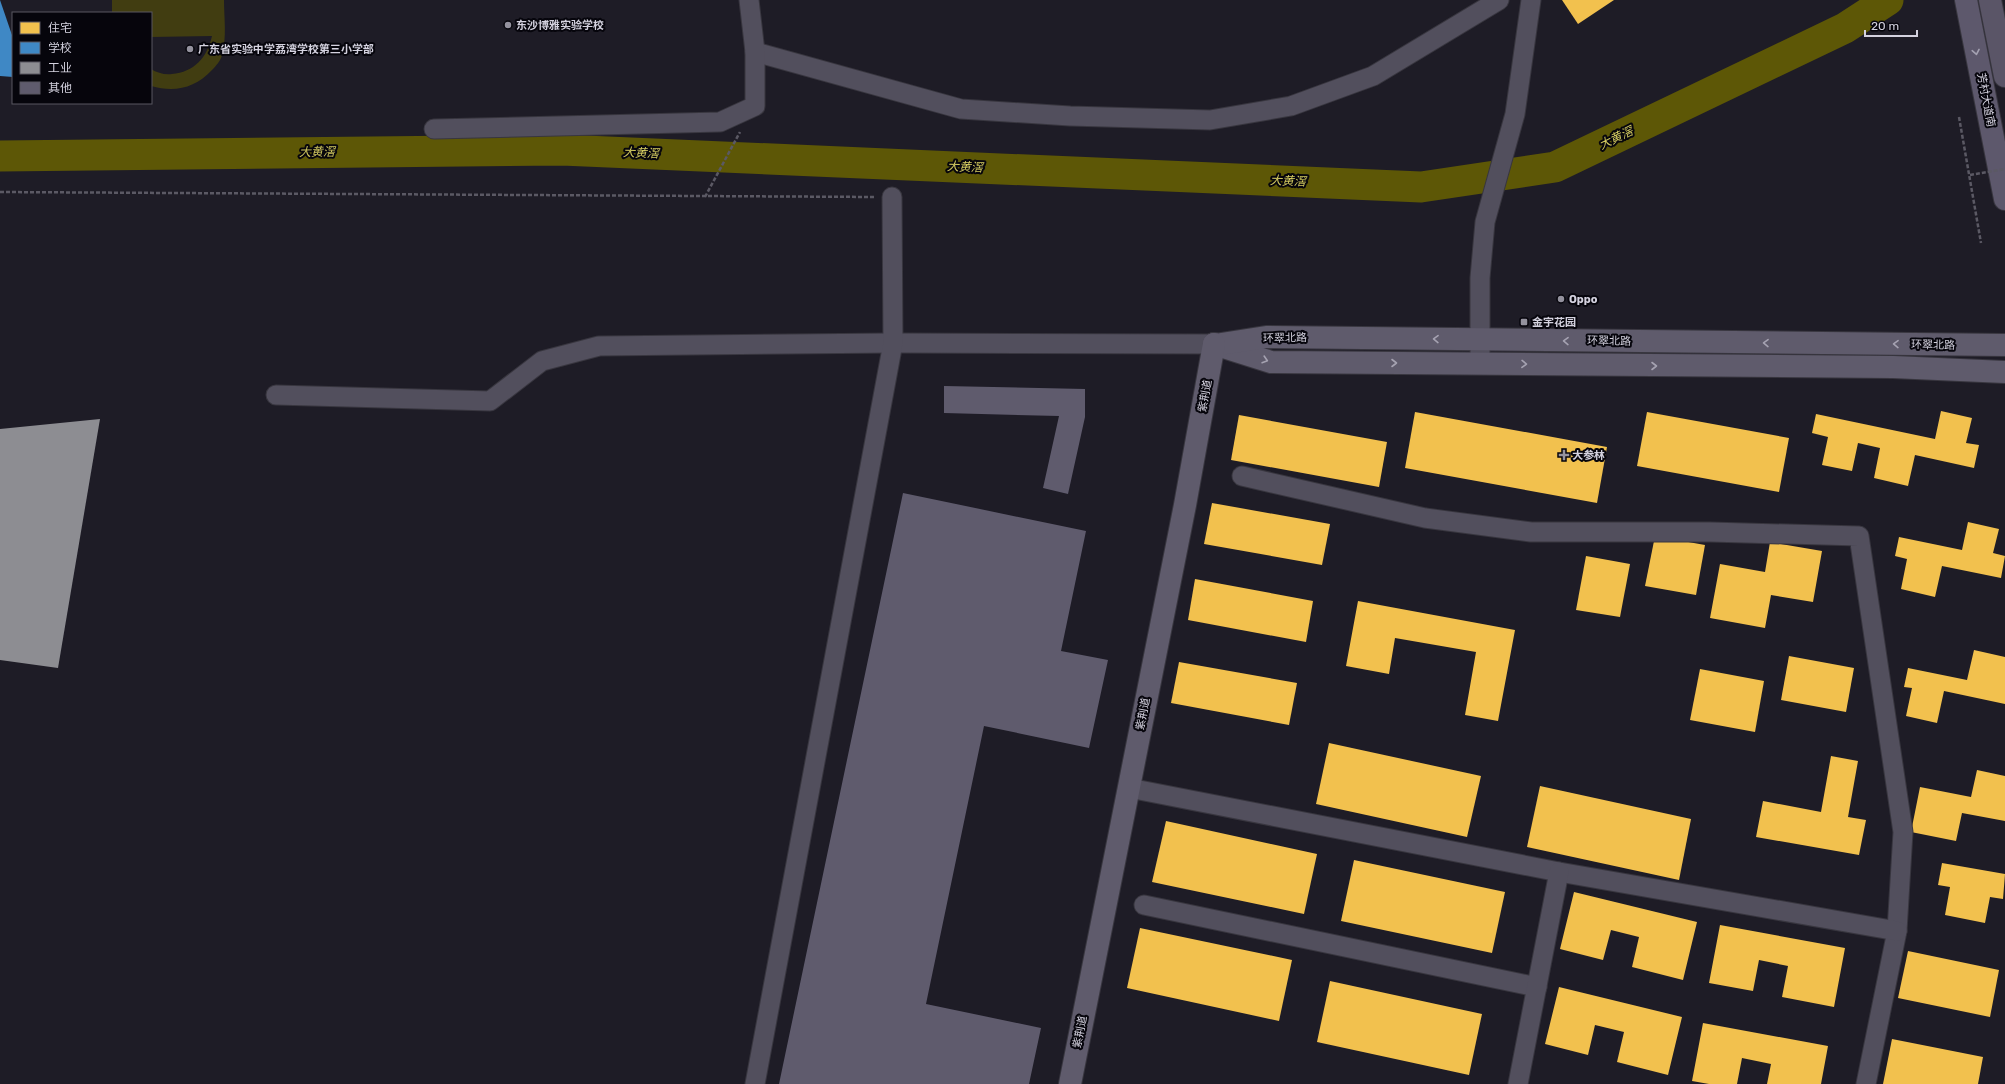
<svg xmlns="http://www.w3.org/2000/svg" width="2005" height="1084" font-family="Rubik,'Noto Sans SC',sans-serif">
  <rect width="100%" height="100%" fill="#1e1c26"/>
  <path fill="#413d11" d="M112,0H224C224,18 227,37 222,55C221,60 216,66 212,70C195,88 175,93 151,86V69C157,73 165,75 172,74C194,72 207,58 212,36L151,37V13H112Z"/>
  <g fill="#f2c14e">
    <polygon points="1562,0 1614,0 1578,24"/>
    <polygon points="1941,411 1972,418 1966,443 1979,445 1974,468 1915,455 1908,486 1874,478 1880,448 1858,443 1852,471 1822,465 1828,437 1812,433 1816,414 1935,439"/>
    <polygon points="1415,412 1607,447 1597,503 1405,468"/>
    <polygon points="1647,412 1789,438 1779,492 1637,466"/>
    <polygon points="1239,415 1387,442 1379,487 1231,460"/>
    <polygon points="1212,503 1330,524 1322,565 1204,544"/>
    <polygon points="1968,522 1999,529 1993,553 2005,556 2001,578 1942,566 1935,597 1901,589 1907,559 1895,556 1899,537 1962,550"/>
    <polygon points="1655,536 1705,545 1696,595 1645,586"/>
    <polygon points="1770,542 1822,551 1813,602 1771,595 1765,628 1710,618 1720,564 1765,572"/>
    <polygon points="1586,556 1630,564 1620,617 1576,610"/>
    <polygon points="1195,579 1313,601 1306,642 1188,620"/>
    <polygon points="1358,601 1515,630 1498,721 1465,715 1476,652 1395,638 1389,674 1346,666"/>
    <polygon points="1974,650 2005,657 2005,704 1944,691 1937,723 1906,716 1912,688 1904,687 1908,668 1967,680"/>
    <polygon points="1789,656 1854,668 1846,712 1781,700"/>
    <polygon points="1179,662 1297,683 1289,725 1171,703"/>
    <polygon points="1700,669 1764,681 1755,732 1690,720"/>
    <polygon points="1329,743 1481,776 1467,837 1316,804"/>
    <polygon points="1831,756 1858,761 1848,817 1866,820 1859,855 1756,837 1763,801 1821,812"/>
    <polygon points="1977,770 2005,776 2005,821 1962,813 1956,841 1911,832 1920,787 1971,797"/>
    <polygon points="1540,786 1691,819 1679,880 1527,847"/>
    <polygon points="1166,821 1317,854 1304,914 1152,882"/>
    <polygon points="1354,860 1505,892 1492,953 1341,921"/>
    <polygon points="1942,863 2005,874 2003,899 1990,897 1985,923 1945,915 1950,887 1938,885"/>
    <polygon points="1574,892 1697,922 1683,980 1632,967 1639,937 1611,930 1603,960 1560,949"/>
    <polygon points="1720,925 1845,948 1834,1007 1782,997 1788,966 1759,960 1753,991 1709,983"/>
    <polygon points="1140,928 1292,960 1279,1021 1127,988"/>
    <polygon points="1908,951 1999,970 1990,1017 1898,998"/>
    <polygon points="1330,981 1482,1014 1469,1075 1317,1042"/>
    <polygon points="1559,987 1682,1017 1668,1075 1617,1062 1624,1032 1595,1025 1588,1055 1545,1044"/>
    <polygon points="1703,1023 1828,1046 1821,1084 1767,1084 1771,1064 1742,1058 1737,1084 1709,1084 1692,1081"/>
    <polygon points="1892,1039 1983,1057 1978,1084 1883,1084"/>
  </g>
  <polygon fill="#3f88c5" points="0,0 13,38 13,77 0,76"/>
  <polygon fill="#8d8d92" points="100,419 58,668 0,660 0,429"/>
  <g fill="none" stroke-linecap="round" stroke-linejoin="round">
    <polyline stroke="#5d5706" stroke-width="31" points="0,156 562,150 1421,187 1555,167 1845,28 1888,0"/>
  </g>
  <g fill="#5f5b6d">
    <polygon points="944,386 1085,389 1085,417 1068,494 1043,488 1059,416 944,413"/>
    <polygon points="903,493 1086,531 1061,651 1108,660 1089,748 984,726 926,1004 1041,1028 1029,1084 779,1084"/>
  </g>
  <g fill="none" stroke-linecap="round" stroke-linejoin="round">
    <defs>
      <g id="street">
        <polyline points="755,52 961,109 1070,116 1210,120 1291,106 1373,76 1499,0"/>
        <polyline points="434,129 720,122 755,106 755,52 749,0"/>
        <polyline points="1480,363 1480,278 1485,222 1515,114 1531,0"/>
        <polyline points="276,395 490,401 542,361 599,346 893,343 1214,344"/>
        <polyline points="1242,476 1425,518 1531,532 1710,532 1859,536 1903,832 1897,931 1866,1084"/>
        <polyline points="1129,788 1559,872 1897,931"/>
        <polyline points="1144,905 1537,987"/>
        <polyline points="755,1084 893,343 892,197"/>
        <polyline points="1518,1084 1559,872"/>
      </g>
      <g id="secondary">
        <polyline points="1214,344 1271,362 1893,367 2005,372"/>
        <polyline points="1221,344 1266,337 2005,345"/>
        <polyline points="1070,1084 1185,505 1214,344"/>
      </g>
      <polyline id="primary" points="1966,0 2005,199"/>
      <polyline id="highway" points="1990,0 2005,76"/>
    </defs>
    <use href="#street" stroke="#38363f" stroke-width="21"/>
    <use href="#secondary" stroke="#38363f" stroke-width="24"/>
    <use href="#primary" stroke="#38363f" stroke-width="24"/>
    <use href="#highway" stroke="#38363f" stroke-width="24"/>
    <g stroke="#5b5964" stroke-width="2.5" stroke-dasharray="4 2" stroke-linecap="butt">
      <polyline points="1959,117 1981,243"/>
      <polyline points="0,192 875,197"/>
      <polyline points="705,197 740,132"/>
    </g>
    <use href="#street" stroke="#524f5d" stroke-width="19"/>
    <use href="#secondary" stroke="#5f5b6c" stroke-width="22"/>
    <use href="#primary" stroke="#5d586c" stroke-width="22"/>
    <use href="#highway" stroke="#5a5567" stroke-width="22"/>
    <polyline stroke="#5b5964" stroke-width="2.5" stroke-dasharray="4 2" stroke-linecap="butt" points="1970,175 2005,169"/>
  </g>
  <defs><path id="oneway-chevron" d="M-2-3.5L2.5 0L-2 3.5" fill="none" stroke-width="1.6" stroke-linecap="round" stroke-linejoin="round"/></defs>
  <use stroke="#a4a1b1" href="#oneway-chevron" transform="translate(1976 52) rotate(79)"/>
  <g stroke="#a5a2b1">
    <use href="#oneway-chevron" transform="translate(1436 339) rotate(-179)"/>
    <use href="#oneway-chevron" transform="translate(1566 341) rotate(-179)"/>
    <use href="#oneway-chevron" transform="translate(1766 343) rotate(-179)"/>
    <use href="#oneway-chevron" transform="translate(1896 344) rotate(-179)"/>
    <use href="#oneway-chevron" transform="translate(1265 360) rotate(17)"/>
    <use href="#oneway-chevron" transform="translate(1394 363)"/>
    <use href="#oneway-chevron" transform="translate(1524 364) rotate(1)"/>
    <use href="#oneway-chevron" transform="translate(1654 366)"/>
  </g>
  <g fill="#94929e" stroke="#06050c" stroke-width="1.5">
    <circle cx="508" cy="25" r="4"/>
    <circle cx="190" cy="49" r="4"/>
    <circle cx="1561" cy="299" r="4"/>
    <rect x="1520" y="318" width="8" height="8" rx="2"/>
    <path d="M1562 449h4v4h4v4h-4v4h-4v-4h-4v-4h4z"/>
  </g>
  <g text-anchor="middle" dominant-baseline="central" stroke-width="4" stroke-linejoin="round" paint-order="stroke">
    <g font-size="11" font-weight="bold" fill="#d4d2df" stroke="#06050c" text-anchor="start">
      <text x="516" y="25">东沙博雅实验学校</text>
      <text x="198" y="49">广东省实验中学荔湾学校第三小学部</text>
      <text x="1569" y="299">Oppo</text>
      <text x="1532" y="322">金宇花园</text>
      <text x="1572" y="455">大参林</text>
    </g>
    <g font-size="11" fill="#d4d2df" stroke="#06050c">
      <text transform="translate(1986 100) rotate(79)">芳村大道南</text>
      <text transform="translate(1285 338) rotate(-1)">环翠北路</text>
      <text transform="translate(1609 341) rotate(1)">环翠北路</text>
      <text transform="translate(1933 345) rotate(1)">环翠北路</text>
      <text transform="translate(1205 396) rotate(-80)">紫荆道</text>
      <text transform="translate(1143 714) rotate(-79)">紫荆道</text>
      <text transform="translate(1080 1032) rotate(-79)">紫荆道</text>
    </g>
    <g font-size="12" font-style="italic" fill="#d3ca60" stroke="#06050c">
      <text transform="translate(1616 138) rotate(-26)">大黄滘</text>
      <text transform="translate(317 152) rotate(-1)">大黄滘</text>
      <text transform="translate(641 153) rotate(2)">大黄滘</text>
      <text transform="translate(965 167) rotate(2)">大黄滘</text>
      <text transform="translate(1288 181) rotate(2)">大黄滘</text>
    </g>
  </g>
  <rect x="12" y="12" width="140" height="92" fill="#06050c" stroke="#585760"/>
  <rect x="20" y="22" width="20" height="12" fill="#f2c14e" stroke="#585760"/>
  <text x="48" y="32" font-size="12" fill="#d4d2df">住宅</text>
  <rect x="20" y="42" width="20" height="12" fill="#3f88c5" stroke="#585760"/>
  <text x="48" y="52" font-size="12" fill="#d4d2df">学校</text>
  <rect x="20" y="62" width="20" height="12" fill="#8d8d92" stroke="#585760"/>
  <text x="48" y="72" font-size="12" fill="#d4d2df">工业</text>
  <rect x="20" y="82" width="20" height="12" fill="#5f5b6d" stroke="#585760"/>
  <text x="48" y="92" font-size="12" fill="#d4d2df">其他</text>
  <path d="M1865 30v6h52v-6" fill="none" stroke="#d4d2df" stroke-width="2"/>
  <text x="1871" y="30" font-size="12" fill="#d4d2df" stroke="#06050c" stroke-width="3" paint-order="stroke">20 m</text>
</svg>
